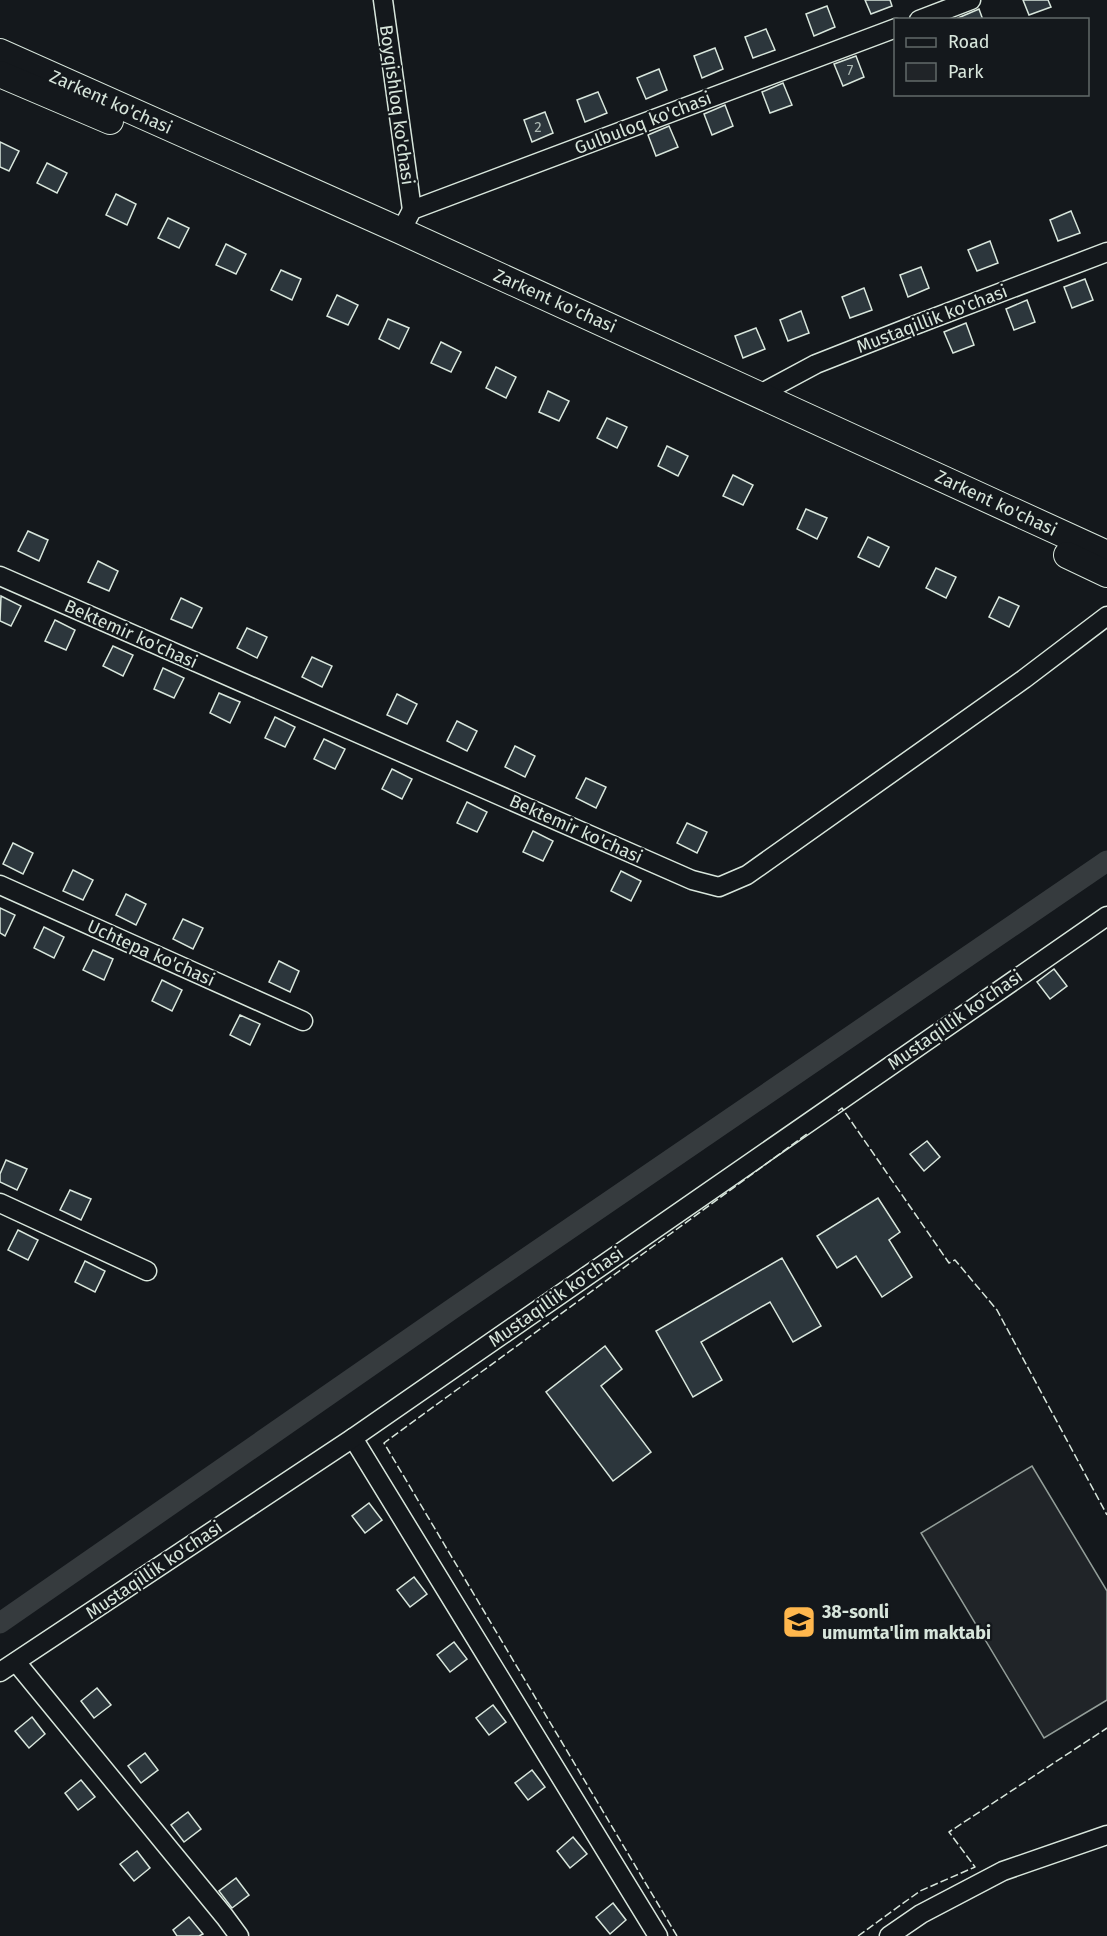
<svg xmlns="http://www.w3.org/2000/svg" width="1107" height="1936" font-family="'Fira Sans',sans-serif">
  <rect width="100%" height="100%" fill="#14181c"/>
  <polygon fill="#202428" stroke="#939e99" stroke-width="1.5" points="1032,1466 1107,1591 1107,1700 1044,1738 921,1533"/>
  <g fill="none" stroke-linecap="round" stroke-linejoin="round">
    <polyline stroke="#363b3e" stroke-width="21" points="0,1623 455,1307 1107,861"/>
  </g>
  <g fill="#2c363c" stroke="#d8e6dc" stroke-width="1.5">
    <polygon points="865,0 890,0 892,6 871,14"/>
    <polygon points="1023,0 1048,0 1051,7 1029,15"/>
    <polygon points="827,6 835,27 814,36 806,14"/>
    <polygon points="979,9 983,20 959,20 958,18"/>
    <polygon points="766,29 775,50 753,58 745,37"/>
    <polygon points="715,48 723,69 702,78 694,56"/>
    <polygon points="856,56 864,77 843,86 834,64"/>
    <polygon points="659,69 667,90 646,99 637,78"/>
    <polygon points="783,83 792,105 770,113 762,92"/>
    <polygon points="598,92 607,113 585,122 577,100"/>
    <polygon points="725,105 733,126 712,135 704,114"/>
    <polygon points="545,112 553,133 532,142 524,120"/>
    <polygon points="669,126 678,147 656,156 648,135"/>
    <polygon points="0,142 19,151 9,171 0,167"/>
    <polygon points="47,163 67,173 57,193 37,183"/>
    <polygon points="116,194 136,204 127,225 106,215"/>
    <polygon points="1071,211 1080,233 1058,241 1050,220"/>
    <polygon points="168,218 189,228 179,248 158,238"/>
    <polygon points="990,241 998,263 977,271 968,250"/>
    <polygon points="226,244 246,254 236,274 216,265"/>
    <polygon points="921,267 929,288 908,297 900,275"/>
    <polygon points="281,270 301,279 292,300 271,290"/>
    <polygon points="1085,279 1093,300 1072,308 1064,287"/>
    <polygon points="864,288 872,310 850,318 842,297"/>
    <polygon points="337,295 358,305 348,325 327,316"/>
    <polygon points="1027,300 1035,322 1014,330 1006,309"/>
    <polygon points="801,311 809,333 788,341 780,320"/>
    <polygon points="388,319 409,328 399,349 379,339"/>
    <polygon points="966,323 974,345 953,353 944,332"/>
    <polygon points="756,328 765,349 743,358 735,336"/>
    <polygon points="441,342 461,352 451,372 431,363"/>
    <polygon points="496,367 516,377 506,398 486,388"/>
    <polygon points="548,391 569,401 559,421 539,412"/>
    <polygon points="607,418 627,427 617,448 597,438"/>
    <polygon points="667,446 688,456 678,476 658,466"/>
    <polygon points="733,475 753,485 743,505 723,496"/>
    <polygon points="806,509 827,518 817,539 797,529"/>
    <polygon points="28,531 48,540 39,561 18,551"/>
    <polygon points="868,537 889,547 879,567 858,557"/>
    <polygon points="98,561 118,571 109,591 88,582"/>
    <polygon points="936,568 956,577 946,598 926,588"/>
    <polygon points="1,596 21,606 11,626 0,621"/>
    <polygon points="999,597 1019,606 1009,627 989,617"/>
    <polygon points="181,598 202,608 192,628 171,619"/>
    <polygon points="55,620 75,630 66,650 45,641"/>
    <polygon points="247,628 267,637 257,658 237,648"/>
    <polygon points="113,646 133,655 123,676 103,666"/>
    <polygon points="312,657 332,666 322,687 302,677"/>
    <polygon points="163,668 184,678 174,698 154,689"/>
    <polygon points="219,693 240,702 230,723 210,713"/>
    <polygon points="397,694 417,704 407,724 387,715"/>
    <polygon points="275,717 295,727 285,747 265,738"/>
    <polygon points="457,721 477,731 467,751 447,741"/>
    <polygon points="324,739 345,749 335,769 314,759"/>
    <polygon points="515,746 535,756 525,777 505,767"/>
    <polygon points="392,769 412,779 402,799 382,789"/>
    <polygon points="586,778 606,787 596,808 576,798"/>
    <polygon points="467,802 487,812 477,832 457,823"/>
    <polygon points="687,823 707,832 697,853 677,843"/>
    <polygon points="533,831 553,841 543,861 523,852"/>
    <polygon points="13,843 33,853 23,874 3,864"/>
    <polygon points="73,870 93,880 83,900 63,891"/>
    <polygon points="621,871 641,881 631,901 611,891"/>
    <polygon points="126,894 146,904 136,925 116,915"/>
    <polygon points="0,908 15,915 5,936 0,933"/>
    <polygon points="183,919 203,928 193,949 173,939"/>
    <polygon points="44,927 64,937 54,958 34,948"/>
    <polygon points="93,950 113,959 104,980 83,970"/>
    <polygon points="279,961 299,971 290,992 269,982"/>
    <polygon points="1054,969 1067,986 1050,999 1037,982"/>
    <polygon points="162,980 182,990 172,1011 152,1001"/>
    <polygon points="240,1015 260,1024 250,1045 230,1035"/>
    <polygon points="927,1141 940,1157 924,1171 910,1154"/>
    <polygon points="6,1160 27,1169 17,1190 0,1182 0,1174"/>
    <polygon points="70,1190 91,1199 81,1220 60,1210"/>
    <polygon points="878,1198 900,1232 889,1240 912,1277 882,1297 856,1256 837,1268 817,1236"/>
    <polygon points="18,1230 38,1240 28,1260 8,1250"/>
    <polygon points="782,1258 821,1326 793,1342 770,1302 701,1342 722,1380 693,1397 656,1331"/>
    <polygon points="85,1261 105,1271 95,1292 75,1282"/>
    <polygon points="605,1346 622,1369 601,1386 651,1452 613,1481 546,1392"/>
    <polygon points="369,1503 382,1520 365,1533 352,1516"/>
    <polygon points="414,1577 427,1594 410,1607 397,1590"/>
    <polygon points="454,1642 467,1659 450,1672 437,1655"/>
    <polygon points="97,1688 111,1705 94,1718 81,1701"/>
    <polygon points="493,1705 506,1722 489,1735 476,1718"/>
    <polygon points="32,1717 45,1734 29,1748 15,1731"/>
    <polygon points="145,1753 158,1770 141,1783 128,1766"/>
    <polygon points="532,1770 545,1787 528,1800 515,1783"/>
    <polygon points="81,1780 95,1797 78,1810 65,1793"/>
    <polygon points="188,1812 201,1829 184,1842 171,1825"/>
    <polygon points="573,1837 587,1854 570,1868 557,1851"/>
    <polygon points="137,1851 150,1868 134,1881 120,1864"/>
    <polygon points="236,1878 249,1895 232,1908 219,1891"/>
    <polygon points="613,1903 626,1920 610,1934 596,1917"/>
    <polygon points="189,1917 203,1934 199,1936 177,1936 173,1930"/>
  </g>
  <g fill="none" stroke-linecap="round" stroke-linejoin="round">
    <defs>
      <g id="minor">
        <polyline points="383,0 412,210"/>
        <polyline points="919,20 971,0"/>
        <polyline points="401,231 412,210 896,28"/>
        <polyline points="760,394 816,364 910,327 1107,252"/>
        <polyline points="0,576 692,880 719,887 747,875 1024,679 1107,616"/>
        <polyline points="0,885 303,1021"/>
        <polyline points="0,1203 147,1271"/>
        <polyline points="353,1438 658,1936"/>
        <polyline points="16,1662 225,1917 239,1936"/>
        <polyline points="0,1672 353,1438 1107,916"/>
        <polyline points="889,1936 921,1914 1003,1871 1107,1835"/>
      </g>
      <g id="secondary">
        <polyline points="0,52 401,231 1107,554"/>
        <polyline points="0,74 110,121"/>
        <polyline points="1067,555 1107,574"/>
      </g>
    </defs>
    <use href="#minor" stroke="#d8e6dc" stroke-width="21"/>
    <use href="#secondary" stroke="#d8e6dc" stroke-width="28"/>
    <use href="#minor" stroke="#14181c" stroke-width="18"/>
    <use href="#secondary" stroke="#14181c" stroke-width="26"/>
    <g stroke="#d8e6dc" stroke-width="1.5" stroke-dasharray="8 3" stroke-linecap="butt">
      <polyline points="838,1111 842,1108 949,1263 955,1260 997,1310 1107,1515"/>
      <polyline points="677,1936 384,1443 807,1134"/>
      <polyline points="858,1936 920,1891 975,1867 949,1832 1107,1728"/>
    </g>
  </g>
  <defs>
    <symbol id="school-square" viewBox="-11 -11 22 22"><rect x="-9" y="-9" width="18" height="18" rx="4" fill="#ffb74d" stroke="#14181c"/><path d="M0-5L7-2L0 1L-7-2ZM-4 1L0 2.5L4 1V4Q0 6-4 4Z" fill="#111"/></symbol>
  </defs>
  <g fill-rule="evenodd">
    <use href="#school-square" x="780" y="1603" width="38" height="38"/>
  </g>
  <g text-anchor="middle" dominant-baseline="central" stroke-width="4.5" stroke-linejoin="round" paint-order="stroke">
    <g font-size="15" fill="#adbab4">
      <text x="850" y="70">7</text>
      <text x="538" y="127">2</text>
    </g>
    <g font-size="18" fill="#d8e6dc" stroke="#14181c">
      <text transform="translate(111 102) rotate(24)">Zarkent ko'chasi</text>
      <text transform="translate(397 105) rotate(82)">Boyqishloq ko'chasi</text>
      <text transform="translate(643 123) rotate(-21)">Gulbuloq ko'chasi</text>
      <text transform="translate(555 301) rotate(24)">Zarkent ko'chasi</text>
      <text transform="translate(932 319) rotate(-21)">Mustaqillik ko'chasi</text>
      <text transform="translate(996 503) rotate(25)">Zarkent ko'chasi</text>
      <text transform="translate(131 634) rotate(24)">Bektemir ko'chasi</text>
      <text transform="translate(576 829) rotate(24)">Bektemir ko'chasi</text>
      <text transform="translate(151 953) rotate(24)">Uchtepa ko'chasi</text>
      <text transform="translate(955 1020) rotate(-35)">Mustaqillik ko'chasi</text>
      <text transform="translate(556 1297) rotate(-35)">Mustaqillik ko'chasi</text>
      <text transform="translate(154 1570) rotate(-34)">Mustaqillik ko'chasi</text>
    </g>
    <g font-size="18" font-weight="bold" fill="#d8e6dc" stroke="#14181c" text-anchor="start">
      <text x="822" y="1612">38-sonli<tspan x="822" dy="21">umumta'lim maktabi</tspan></text>
    </g>
  </g>
  <rect x="894" y="18" width="195" height="78" fill="#14181c" stroke="#626a69" stroke-width="1.5"/>
  <rect x="906" y="38" width="30" height="9" fill="#14181c" stroke="#626a69" stroke-width="1.5"/>
  <text x="948" y="48" font-size="18" fill="#d8e6dc">Road</text>
  <rect x="906" y="63" width="30" height="18" fill="#202428" stroke="#626a69" stroke-width="1.5"/>
  <text x="948" y="78" font-size="18" fill="#d8e6dc">Park</text>
</svg>
